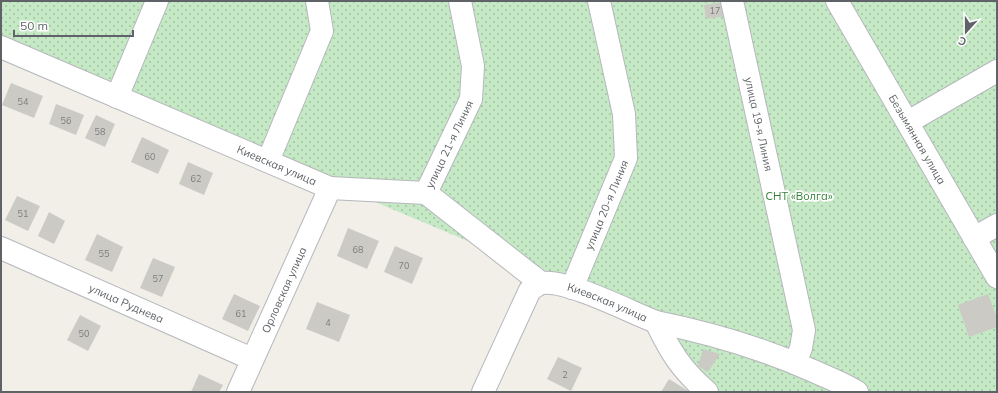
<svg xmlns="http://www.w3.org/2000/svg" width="998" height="393" font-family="Mulish,sans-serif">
  <defs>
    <pattern id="green-dots" width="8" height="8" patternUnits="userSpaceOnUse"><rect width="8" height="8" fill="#c5e8c5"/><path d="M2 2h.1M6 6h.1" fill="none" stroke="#a3c0a4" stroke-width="1.8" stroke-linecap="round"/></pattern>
  </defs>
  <rect width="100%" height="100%" fill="#f1efe8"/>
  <polygon fill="url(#green-dots)" points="1,1 997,1 997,392 713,392 643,315 1,44"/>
  <g fill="#cccac5">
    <polygon points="725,2 727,16 706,19 704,5"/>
    <polygon points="11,83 43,96 34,118 2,105"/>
    <polygon points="56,104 84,115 76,135 49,124"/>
    <polygon points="96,115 115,124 105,147 85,138"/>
    <polygon points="142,137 169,150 158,174 131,162"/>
    <polygon points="188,162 213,173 204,195 179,184"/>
    <polygon points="17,196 40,206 28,231 5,220"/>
    <polygon points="49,212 65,221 54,244 38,236"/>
    <polygon points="348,228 379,241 367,269 337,256"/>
    <polygon points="97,234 123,247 112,272 85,260"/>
    <polygon points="395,246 423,258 412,284 384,272"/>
    <polygon points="153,258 175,267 162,297 140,288"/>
    <polygon points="234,294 260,306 248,331 222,319"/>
    <polygon points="988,294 997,318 997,327 969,337 958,305"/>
    <polygon points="317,302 350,315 339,342 306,329"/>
    <polygon points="80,315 101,326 88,351 67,340"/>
    <polygon points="703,349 720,354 708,372 698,366"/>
    <polygon points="558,357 582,368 571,391 547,379"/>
    <polygon points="199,374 223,385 219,392 191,392"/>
    <polygon points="669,379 690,392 661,392"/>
  </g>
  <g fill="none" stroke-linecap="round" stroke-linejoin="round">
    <defs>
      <g id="minor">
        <path id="s1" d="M732,1L804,330L801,348L795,363"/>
        <path id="s2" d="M837,1L997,277"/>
        <path id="s3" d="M1,47L330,188L426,193L541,283"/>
        <polyline points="117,97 157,1"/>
        <polyline points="908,122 997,71"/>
        <polyline points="268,161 322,31 317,1"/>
        <path id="s4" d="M426,193L471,99L473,66L460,1"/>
        <polyline points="974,238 997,225"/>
        <path id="s5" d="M1,248L252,359"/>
        <path id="s6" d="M572,288L626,158L624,114L599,1"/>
        <path d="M656,322C711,333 767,350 818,373C831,379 845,384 857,392"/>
        <path id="s7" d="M238,392L330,188"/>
        <path id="s8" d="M483,392L530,290C534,288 538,283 543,283C568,280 630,312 656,322C671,353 681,369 707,392"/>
      </g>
    </defs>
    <use href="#minor" stroke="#b5b8bc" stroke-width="24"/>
    <use href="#minor" stroke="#fff" stroke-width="22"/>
  </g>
  <g text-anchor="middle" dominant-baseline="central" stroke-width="3.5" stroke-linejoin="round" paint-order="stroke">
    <g font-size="9" fill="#7a7d7f">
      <text x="715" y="10">17</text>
      <text x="23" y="101">54</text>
      <text x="66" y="120">56</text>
      <text x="100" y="131">58</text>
      <text x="150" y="156">60</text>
      <text x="196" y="178">62</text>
      <text x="23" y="213">51</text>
      <text x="358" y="249">68</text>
      <text x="104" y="253">55</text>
      <text x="404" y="265">70</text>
      <text x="158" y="278">57</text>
      <text x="241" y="313">61</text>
      <text x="328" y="322">4</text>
      <text x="84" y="333">50</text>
      <text x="565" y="374">2</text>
    </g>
    <g font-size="11" fill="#5f6368" stroke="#fff">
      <text stroke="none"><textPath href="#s1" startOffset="126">улица 19-я Линия</textPath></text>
      <text stroke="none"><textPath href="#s2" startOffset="160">Безымянная улица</textPath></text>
      <text stroke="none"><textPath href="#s4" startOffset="54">улица 21-я Линия</textPath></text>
      <text stroke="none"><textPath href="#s3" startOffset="300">Киевская улица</textPath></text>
      <text stroke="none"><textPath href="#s6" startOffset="90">улица 20-я Линия</textPath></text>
      <text stroke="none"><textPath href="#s7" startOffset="112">Орловская улица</textPath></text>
      <text stroke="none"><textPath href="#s8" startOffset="195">Киевская улица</textPath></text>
      <text stroke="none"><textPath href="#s5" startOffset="137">улица Руднева</textPath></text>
    </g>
    <g font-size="11" fill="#348238" stroke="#fff">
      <text x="799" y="196">СНТ «Волга»</text>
    </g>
  </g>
  <rect width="998" height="393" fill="none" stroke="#5f6368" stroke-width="4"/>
  <g transform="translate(966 32) rotate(201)" stroke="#ffffff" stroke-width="3" paint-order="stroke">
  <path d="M0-3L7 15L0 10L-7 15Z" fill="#5f6368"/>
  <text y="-6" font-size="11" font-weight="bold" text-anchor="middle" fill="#5f6368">С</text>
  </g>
  <path d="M14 30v6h119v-6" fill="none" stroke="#5f6368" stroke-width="2"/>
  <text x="20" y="30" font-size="12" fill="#5f6368" stroke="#ffffff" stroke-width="3" paint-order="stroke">50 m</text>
</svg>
